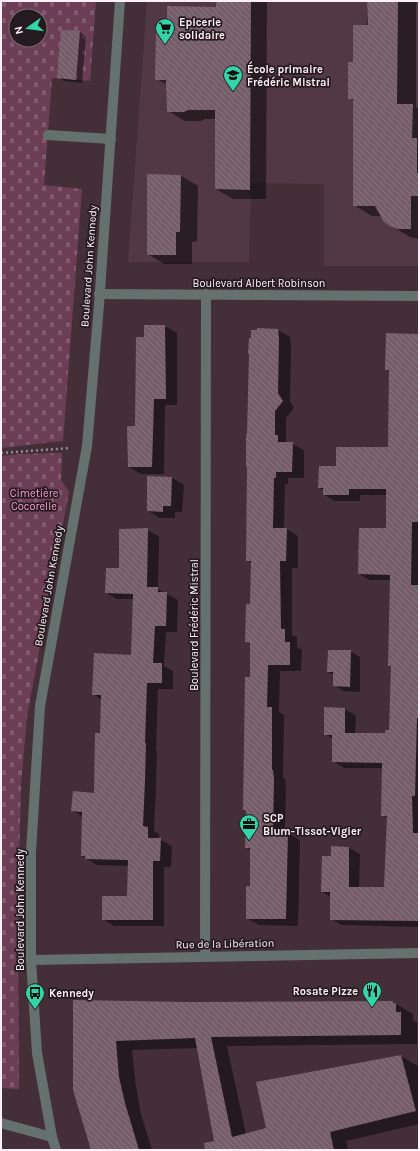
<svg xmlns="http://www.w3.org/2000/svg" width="420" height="1151" font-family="Karla,sans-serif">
  <defs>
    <pattern id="cemetery-stones" width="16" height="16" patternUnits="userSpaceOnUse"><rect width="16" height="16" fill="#6c3e56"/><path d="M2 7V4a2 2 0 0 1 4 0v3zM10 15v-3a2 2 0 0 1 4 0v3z" fill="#825a6f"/></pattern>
    <pattern id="building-back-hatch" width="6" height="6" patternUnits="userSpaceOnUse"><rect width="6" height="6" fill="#755e69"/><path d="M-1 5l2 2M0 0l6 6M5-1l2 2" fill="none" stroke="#8a757f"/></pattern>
  </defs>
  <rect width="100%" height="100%" fill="#442f39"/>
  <polygon fill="#523745" points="147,1 419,1 419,266 324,266 324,184 251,183 249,262 128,262"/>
  <g fill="url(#cemetery-stones)" fill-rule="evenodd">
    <path d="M1,1H96L90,81L52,78L44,185L82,189L63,441L1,448ZM16,16H40V40H16Z"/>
    <polygon points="62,453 61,480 69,492 27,716 21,785 18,904 19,1089 1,1088 1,456 21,454"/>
  </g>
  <g fill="#0007">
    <polygon points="217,1 267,1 266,199 233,199 216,189 216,119 205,119 201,121 185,121 168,111 168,85 156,79 168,30 217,8"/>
    <polygon points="368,1 416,1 416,107 419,109 419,239 410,237 390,225 382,216 372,216 354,205 354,101 349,98 367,26"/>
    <polygon points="62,31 80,32 86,36 82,83 64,81 58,77"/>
    <polygon points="181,176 198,186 197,241 192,242 192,264 164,264 148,254"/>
    <polygon points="145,326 165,326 177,333 177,405 165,405 164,474 141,474 129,467 136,427 145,338"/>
    <polygon points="278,330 290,337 291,346 290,401 294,408 286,418 286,441 304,450 304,478 288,478 288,484 285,484 284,529 287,529 298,536 298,568 292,568 292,635 297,637 297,647 302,650 301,671 280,671 279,712 284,715 283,778 285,778 286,786 285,833 288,833 300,840 298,926 259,925 247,918 251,887 251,850 246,848 247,811 244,809 251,678 251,645 246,642 251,605 252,564 247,560"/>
    <polygon points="419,335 419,927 342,925 331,919 331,897 322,892 332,857 349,848 360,854 359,888 385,888 388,818 382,815 383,768 344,768 333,761 333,739 325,734 345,709 356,716 355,734 386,734 390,731 392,667 389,666 390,580 370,580 359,574 387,529 387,495 360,495 360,501 335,501 324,495 324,490 319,488 337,467 389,448 390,372 386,369"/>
    <polygon points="172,478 184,485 182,512 175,512 175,518 160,518 148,511"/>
    <polygon points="147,530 159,536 158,589 178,600 177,632 166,632 164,666 173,671 173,689 158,689 156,750 157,751 156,787 154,831 159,834 159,839 172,846 171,867 164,867 164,926 114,926 103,919 128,897 129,866 97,865 82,856 83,817 72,810 95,794 101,734 102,700 93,694 132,656 134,599 117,599 106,593 120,569"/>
    <polygon points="350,651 360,657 360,692 343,691 334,685 334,675 328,672"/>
    <polygon points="74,1001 188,1003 393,1002 413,1014 413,1020 417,1023 417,1044 227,1046 246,1134 267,1129 401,1056 418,1066 419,1069 419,1124 346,1141 348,1150 217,1150 198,1048 132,1050 136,1087 141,1114 152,1150 92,1150"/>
  </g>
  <g fill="url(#building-back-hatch)">
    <polygon points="216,1 251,1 250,190 215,189 215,110 188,110 184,112 167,112 166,80 155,80 156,29 167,29 167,6 216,7"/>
    <polygon points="367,1 398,1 397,104 413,104 412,138 417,138 417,173 419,173 419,196 411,196 411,229 398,229 390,226 384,222 375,206 353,206 353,99 348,99 348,62 353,62 353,25 368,25"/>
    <polygon points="61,30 80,31 76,80 57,78"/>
    <polygon points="147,174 181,175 180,232 176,232 176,255 147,255"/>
    <polygon points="144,325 165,325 166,399 154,399 152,467 128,467 127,427 128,426 135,426 136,337 144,337"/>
    <polygon points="257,328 278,329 279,338 278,393 283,401 275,411 275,435 278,435 278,442 293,442 292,472 276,472 276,478 274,478 273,528 287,528 286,561 280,561 281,629 285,629 285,642 290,642 290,665 268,665 267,707 272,707 272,770 273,770 274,779 273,831 288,832 286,919 246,919 246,886 250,886 250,848 245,848 246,810 243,810 245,677 250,677 250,643 245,642 246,604 250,604 251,561 246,561 247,467 246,467 246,434 247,434 249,354 248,354 249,338 251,338 251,330 257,330"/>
    <polygon points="386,333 419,334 419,522 412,522 411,585 419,585 419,718 417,718 415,796 412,796 413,833 419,833 419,921 330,920 330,892 321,892 322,856 331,856 331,846 349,847 349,887 384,887 387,816 381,816 382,763 332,762 332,735 324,735 324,707 345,708 345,733 385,733 385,730 389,730 391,666 388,666 390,575 358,574 359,528 386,528 386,489 349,489 349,495 323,495 323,488 318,488 319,466 336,466 336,447 388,447 389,370 385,370"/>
    <polygon points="147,476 172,477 171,506 163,506 163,512 147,511"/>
    <polygon points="148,528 147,587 158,587 158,592 167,592 166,626 155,626 153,663 162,663 162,683 147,683 145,743 146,743 145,780 143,826 148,827 148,838 161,838 160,861 153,861 153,920 102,920 102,896 127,896 128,860 85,859 85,856 81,856 82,812 71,811 73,791 94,793 95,733 100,733 101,695 92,695 94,653 131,655 133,594 105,593 106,568 119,568 119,529"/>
    <polygon points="328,650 351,650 350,687 333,686 333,672 327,672"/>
    <polygon points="73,1000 188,1002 393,1001 393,1003 396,1003 396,1012 401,1012 401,1035 211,1037 232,1137 266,1128 256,1082 401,1055 416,1111 330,1132 334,1150 205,1150 204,1143 214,1141 195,1038 116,1041 119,1077 125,1103 139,1150 91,1150 73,1090"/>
  </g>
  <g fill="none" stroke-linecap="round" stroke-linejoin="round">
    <polyline stroke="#9b8992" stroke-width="2.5" stroke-dasharray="2 3" stroke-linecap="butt" points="1,453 70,448"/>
    <polyline stroke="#65716c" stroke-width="10" points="48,135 111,139"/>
    <g stroke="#65716c" stroke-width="10">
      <polyline points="99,294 419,296"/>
      <polyline points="205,957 206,294"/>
      <polyline points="31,960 419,953"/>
    </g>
    <g stroke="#65716c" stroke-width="10">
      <polyline points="1,1123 52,1137"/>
      <polyline points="56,1150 52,1137 37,1053 31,960 31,852 40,706 87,446 99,305 120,1"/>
    </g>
  </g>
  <defs>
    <symbol id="supermarket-pin" viewBox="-11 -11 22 30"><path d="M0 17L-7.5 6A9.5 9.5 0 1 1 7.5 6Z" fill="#33d4a8" stroke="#241a1f"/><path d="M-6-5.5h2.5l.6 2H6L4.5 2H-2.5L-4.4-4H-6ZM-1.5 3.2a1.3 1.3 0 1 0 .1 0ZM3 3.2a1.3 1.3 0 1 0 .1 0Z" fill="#111"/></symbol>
    <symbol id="school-pin" viewBox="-11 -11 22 30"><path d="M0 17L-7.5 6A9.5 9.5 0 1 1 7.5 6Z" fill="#33d4a8" stroke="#241a1f"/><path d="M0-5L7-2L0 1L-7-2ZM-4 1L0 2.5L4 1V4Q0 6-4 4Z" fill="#111"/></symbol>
    <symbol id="office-pin" viewBox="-11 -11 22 30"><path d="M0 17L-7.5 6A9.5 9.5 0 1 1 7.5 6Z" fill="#33d4a8" stroke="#241a1f"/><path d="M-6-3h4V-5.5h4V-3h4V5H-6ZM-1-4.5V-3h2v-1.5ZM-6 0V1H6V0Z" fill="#111"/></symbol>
    <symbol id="restaurant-pin" viewBox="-11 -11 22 30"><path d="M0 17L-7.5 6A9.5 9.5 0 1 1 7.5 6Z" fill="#33d4a8" stroke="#241a1f"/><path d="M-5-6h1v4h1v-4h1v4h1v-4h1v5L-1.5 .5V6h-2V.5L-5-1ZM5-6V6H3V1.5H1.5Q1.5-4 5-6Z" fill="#111"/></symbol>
    <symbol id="bus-pin" viewBox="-11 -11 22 30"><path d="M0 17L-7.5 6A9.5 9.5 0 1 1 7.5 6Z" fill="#33d4a8" stroke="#241a1f"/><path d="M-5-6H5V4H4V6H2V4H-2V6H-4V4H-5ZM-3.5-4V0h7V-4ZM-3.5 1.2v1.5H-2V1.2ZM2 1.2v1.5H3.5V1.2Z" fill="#111"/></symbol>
  </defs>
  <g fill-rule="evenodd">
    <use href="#supermarket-pin" x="154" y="17" width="22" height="30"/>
    <use href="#school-pin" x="222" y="64" width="22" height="30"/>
    <use href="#office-pin" x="238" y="813" width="22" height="30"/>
    <use href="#restaurant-pin" x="361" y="980" width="22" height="30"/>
    <use href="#bus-pin" x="24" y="982" width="22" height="30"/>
  </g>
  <g text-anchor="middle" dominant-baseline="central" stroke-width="3.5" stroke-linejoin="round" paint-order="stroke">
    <g font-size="11" font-weight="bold" fill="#fef0f6" stroke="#241a1f" text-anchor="start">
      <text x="179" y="22">Epicerie<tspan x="179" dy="13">solidaire</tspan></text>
      <text x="247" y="69">École primaire<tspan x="247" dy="13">Frédéric Mistral</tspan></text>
      <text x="263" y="818">SCP<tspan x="263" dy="13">Blum-Tissot-Vigier</tspan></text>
      <text x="358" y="991" text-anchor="end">Rosate Pizze</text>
      <text x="49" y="993">Kennedy</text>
    </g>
    <g font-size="11" fill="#fef0f6" stroke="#241a1f">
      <text transform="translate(89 266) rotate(-86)">Boulevard John Kennedy</text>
      <text x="259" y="283">Boulevard Albert Robinson</text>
      <text transform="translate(49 586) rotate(-80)">Boulevard John Kennedy</text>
      <text transform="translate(194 625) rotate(-90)">Boulevard Frédéric Mistral</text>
      <text transform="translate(20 910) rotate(-90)">Boulevard John Kennedy</text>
      <text transform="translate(225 944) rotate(-1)">Rue de la Libération</text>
    </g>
    <g font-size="11" fill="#ff9fd0" stroke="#241a1f">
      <text x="34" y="493">Cimetière<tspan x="34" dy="13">Cocorelle</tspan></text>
    </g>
  </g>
  <rect width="420" height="1151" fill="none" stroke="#fef0f6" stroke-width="4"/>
  <g transform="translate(28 28) rotate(256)"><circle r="19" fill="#241a1f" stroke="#7b7075"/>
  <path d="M0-3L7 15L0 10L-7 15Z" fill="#33d4a8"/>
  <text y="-6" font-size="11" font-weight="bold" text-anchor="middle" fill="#fef0f6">N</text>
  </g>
</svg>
